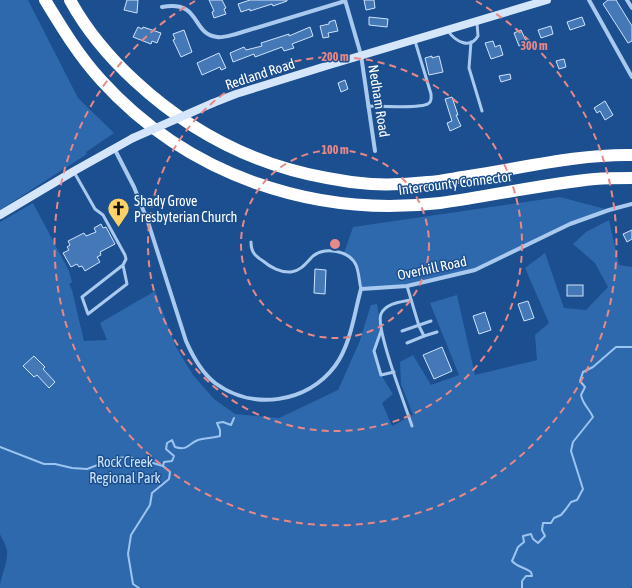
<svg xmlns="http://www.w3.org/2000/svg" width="632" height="588" font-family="'Asap Condensed',sans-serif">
  <rect width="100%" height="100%" fill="#1b4f8f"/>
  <g fill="#2e69ad">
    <polygon points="0,0 28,0 78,98 114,133 86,152 87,154 0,210"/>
    <polygon points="560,197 609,210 570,224 475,270 407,286 361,289 355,263 344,253 353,227"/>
    <path d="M33,203L69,271L72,282L69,284L72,290L84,341L107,340L100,323L155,291L176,347L193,375L214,399L235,414L279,418L338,390L359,343L371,305L377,304L381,331L375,351L381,375L393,394L382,403L392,426L413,415L401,384L400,362L413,355L431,385L459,375L430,303L457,295L475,375L537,360L535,335L549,323L525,268L545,253L564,308L586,310L608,287L595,263L573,244L586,232L609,220L619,265L632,267V587L630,588H0C0,577 7,566 7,554C8,548 2,539 0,534V222Z"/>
  </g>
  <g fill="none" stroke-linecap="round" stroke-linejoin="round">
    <g stroke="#9cc4f0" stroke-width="2">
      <polyline points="0,447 44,464 55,464 72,468 87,469 116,458 130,457 141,462 153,463 163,466 170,472 169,479 152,493 150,505 131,535 128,554 133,584 139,588"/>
      <path d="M163,466L164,462L172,461L174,456L166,449L167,443L172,440L175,447C188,451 188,444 198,440C204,438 213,438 220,436V430L217,423L223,422L231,425L234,418"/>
      <path d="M522,588V581L526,576H532L531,572C524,567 517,567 512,561L518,547L524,542L523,536L531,534L533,539L538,543L545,536L542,530L543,523H551L554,518L561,515L566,509L571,502L577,500L583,489L571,451L573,442L593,417C589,408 583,405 581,395L585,387L580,381L583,372L593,367L616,347H632"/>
    </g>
  </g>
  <g fill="#4478b7" stroke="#cfe3fa">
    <polygon points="127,0 138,0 137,13 124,10"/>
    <polygon points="209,0 222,0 226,8 224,9 226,14 214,18 212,12 214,11"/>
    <polygon points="250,0 287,0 287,1 273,6 272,4 250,11 250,9 241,12 238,4"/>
    <polygon points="364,0 374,0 375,8 366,10"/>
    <polygon points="608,0 616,0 632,26 632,41 628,43 603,4"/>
    <polygon points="369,17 388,19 387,27 369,25"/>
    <polygon points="582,17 585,25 570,30 567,22"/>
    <polygon points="335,20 338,31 328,33 329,37 323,38 320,26 329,24 329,22"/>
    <polygon points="551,26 553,34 541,38 538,30"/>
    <polygon points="138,27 142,29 143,27 161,33 157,43 152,41 151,44 133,37"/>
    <polygon points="310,27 313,36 292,44 294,48 284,51 282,47 255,57 254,54 233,62 230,53 244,47 246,50 262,46 261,43 289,34 289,36"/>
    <polygon points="184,30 192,52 181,57 173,40 175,39 173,34"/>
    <polygon points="521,30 527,43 519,46 514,33"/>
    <polygon points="493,41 495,47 500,45 503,55 491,59 485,43"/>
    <polygon points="219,53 226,68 221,70 220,67 202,75 197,63"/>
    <polygon points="432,56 432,58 439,56 443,72 429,75 425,58"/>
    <polygon points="564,59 566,67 559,69 556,61"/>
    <polygon points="510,74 511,79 501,82 499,76"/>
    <polygon points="345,80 348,89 341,92 338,83"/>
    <polygon points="452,97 458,115 456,115 461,126 450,131 447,123 452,121 445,99"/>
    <polygon points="605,101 613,115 605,120 600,111 597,113 594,108"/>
    <polygon points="101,224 103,228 106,227 115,244 100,252 101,255 97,257 100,262 85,271 82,266 79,267 77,264 71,267 63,253 69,250 67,247 70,245 68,241 84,233 86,236 96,232 94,228"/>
    <polygon points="632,230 632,239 627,242 623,234"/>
    <polygon points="315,269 326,270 325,294 314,293"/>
    <rect x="567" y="285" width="16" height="11"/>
    <polygon points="528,301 534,318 524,321 518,304"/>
    <polygon points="485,312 491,330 479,334 473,316"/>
    <polygon points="442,347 452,371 434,379 423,355"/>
    <polygon points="34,356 45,367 43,369 55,382 49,388 37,375 34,377 23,366"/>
  </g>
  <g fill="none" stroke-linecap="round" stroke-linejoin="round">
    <g stroke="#a9c9ee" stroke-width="3">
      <path d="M448,31C455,41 470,50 478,36L477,23"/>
      <polyline points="471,42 469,68 482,111"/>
      <path d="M368,106C378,106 424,109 429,103C432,101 431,97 431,94L415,41"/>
      <polyline points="74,172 95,209 103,215 125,255 126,259 123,265 82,297 88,314 127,284 123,265"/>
      <path d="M251,242C251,252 255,256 263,261C270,267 281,273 291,272C301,271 307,262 313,256C325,247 349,250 356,265C359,272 359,281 361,289"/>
      <polyline points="407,286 419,326 424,336 437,332"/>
      <path d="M411,300C401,302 386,303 381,314C375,328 406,407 412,426"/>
      <polyline points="381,331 374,351 381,375 394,372"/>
      <polyline points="402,331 431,321"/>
      <polyline points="407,343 424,336"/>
    </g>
    <g stroke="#a9c9ee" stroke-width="4">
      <polyline points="345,0 361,55 375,151"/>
      <polyline points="589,0 632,77"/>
      <polyline points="627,0 632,8"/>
      <path d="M162,7C202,0 190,33 217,37C223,38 231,35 236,34L345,1"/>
      <path d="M114,148L134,187L148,222L186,341C193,357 201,372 215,383C253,411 307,403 335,366C351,344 354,314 361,289L407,286L475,270L570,224L609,210L632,204"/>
    </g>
    <g stroke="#d6e6fa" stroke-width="8">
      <polyline points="213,103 236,94 326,66 547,0"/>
      <polyline points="0,215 74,171 133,138"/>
    </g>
    <g stroke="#fff" stroke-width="12">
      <path d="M45,0C62,28 79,56 101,80C187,175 313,218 440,203C492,196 543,184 595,179C607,178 620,178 632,178"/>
      <path d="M70,0C87,31 110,58 135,81C190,132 254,165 327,178C342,181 357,183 371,184C390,185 410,184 428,182C442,181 455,178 469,176C523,168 577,154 632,155"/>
    </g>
    <polyline stroke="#d6e6fa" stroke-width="8" points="133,138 213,103"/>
  </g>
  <g fill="none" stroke="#e88989" stroke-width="2" stroke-dasharray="7 5">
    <circle cx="335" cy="244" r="94"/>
    <circle cx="335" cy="244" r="187"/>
    <path d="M476 1A281 281 0 1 1 195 1"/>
  </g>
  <defs>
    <symbol id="church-pin" viewBox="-11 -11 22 30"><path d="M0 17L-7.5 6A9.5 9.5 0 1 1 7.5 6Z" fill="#ffd166" stroke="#1b4f8f"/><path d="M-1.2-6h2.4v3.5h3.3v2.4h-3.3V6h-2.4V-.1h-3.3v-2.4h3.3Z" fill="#111"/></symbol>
  </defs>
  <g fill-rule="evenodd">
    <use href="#church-pin" x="106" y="196" width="25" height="34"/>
  </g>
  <g text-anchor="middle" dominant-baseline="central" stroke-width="3" stroke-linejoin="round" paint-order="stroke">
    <g font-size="14" fill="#fff" stroke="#1b4f8f">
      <text transform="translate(260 74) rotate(-18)">Redland Road</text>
      <text transform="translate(379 101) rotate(81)">Nedham Road</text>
      <text transform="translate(455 183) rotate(-7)">Intercounty Connector</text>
      <text transform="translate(432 268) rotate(-12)">Overhill Road</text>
    </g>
    <g font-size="14" fill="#fff" stroke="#1b4f8f" text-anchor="start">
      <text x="134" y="201">Shady Grove<tspan x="134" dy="16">Presbyterian Church</tspan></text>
    </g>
    <g font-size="14" fill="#cfe3fa" stroke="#1b4f8f">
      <text x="125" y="462">Rock Creek<tspan x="125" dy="16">Regional Park</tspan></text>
    </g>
  </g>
  <circle cx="335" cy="244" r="6" fill="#e88989" stroke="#1b4f8f" stroke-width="2"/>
  <g font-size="12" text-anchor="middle" font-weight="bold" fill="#e88989" stroke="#1b4f8f" stroke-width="3" stroke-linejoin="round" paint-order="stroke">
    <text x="534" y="50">300 m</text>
    <text x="335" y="61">200 m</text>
    <text x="335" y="154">100 m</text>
  </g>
</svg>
